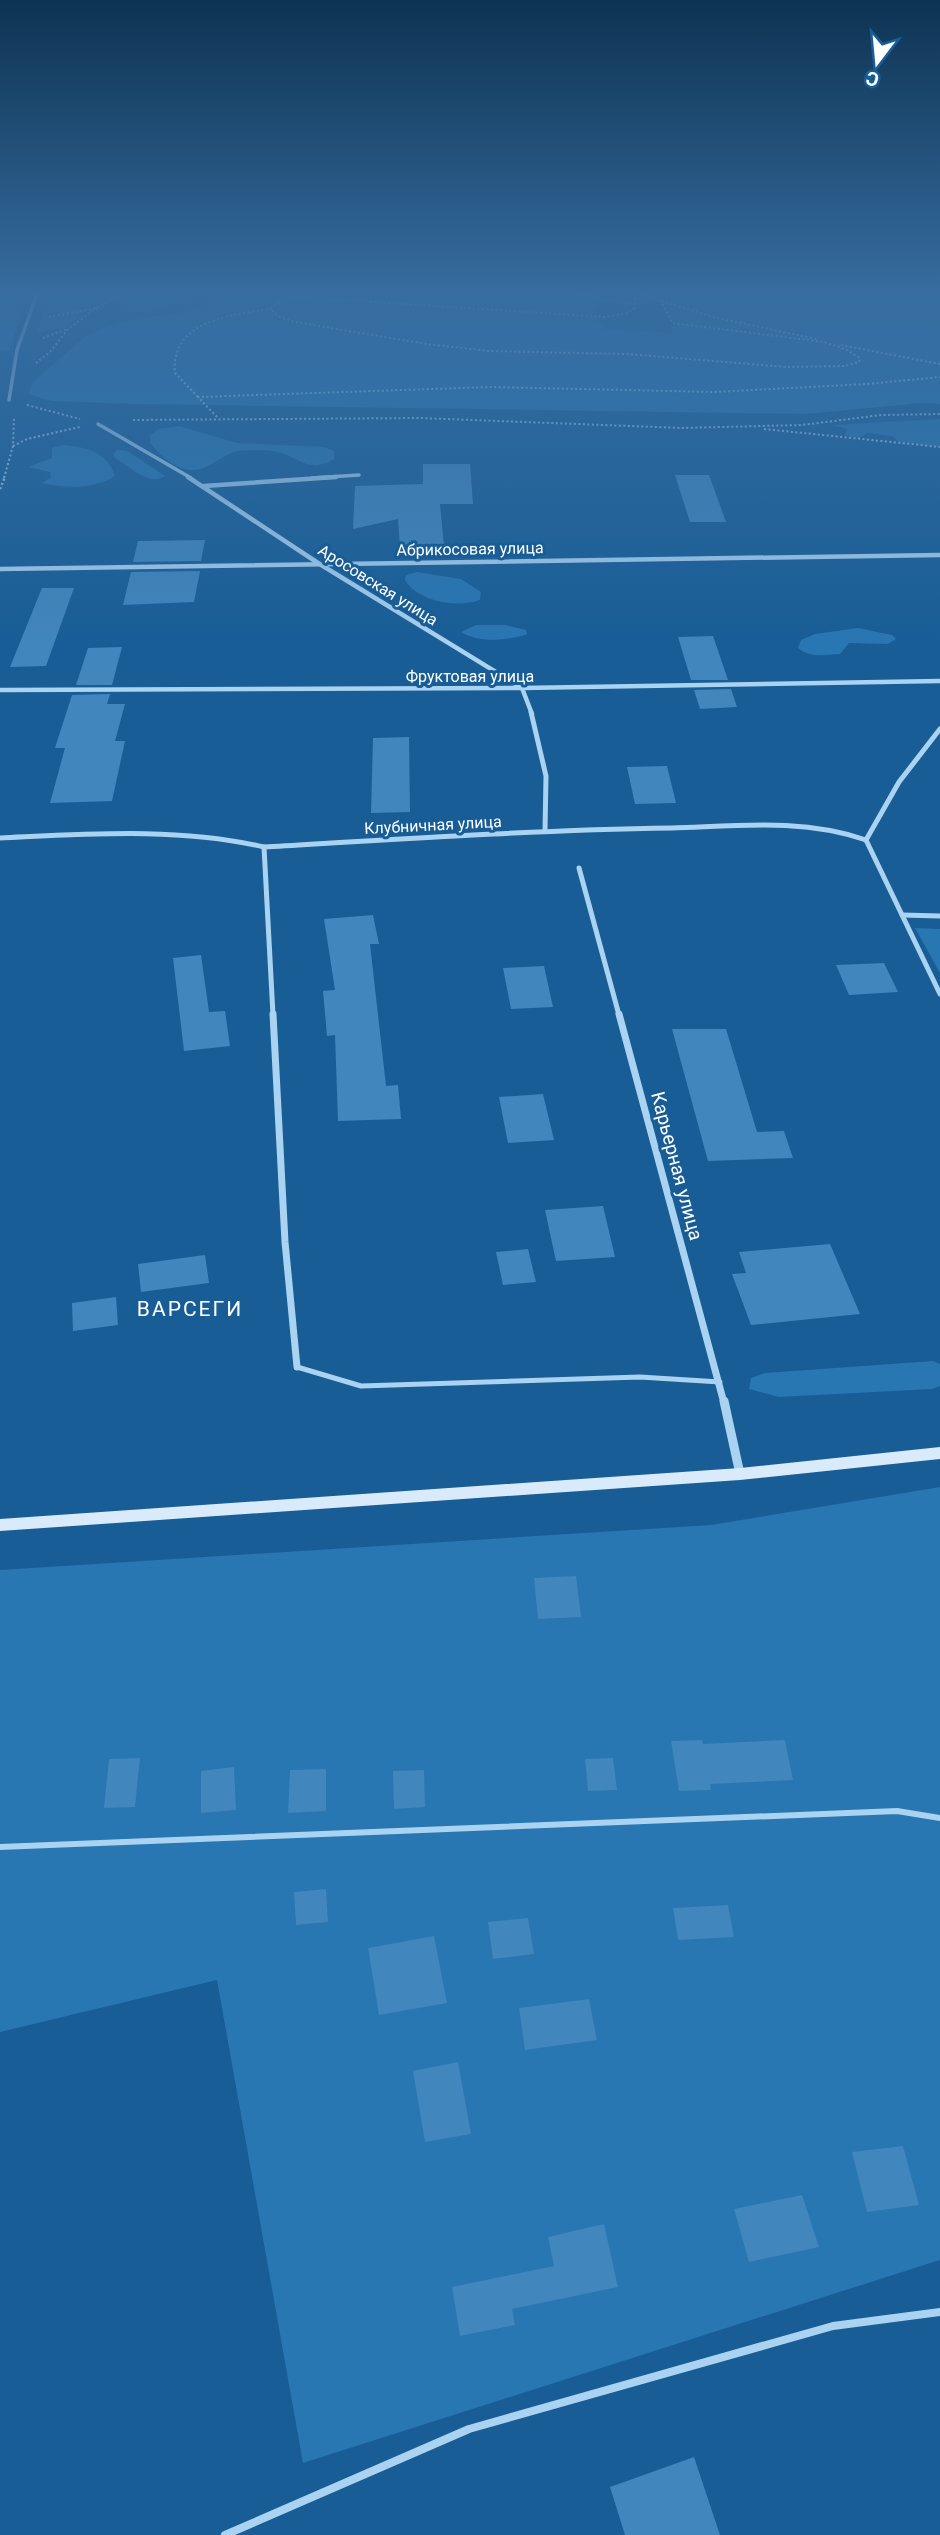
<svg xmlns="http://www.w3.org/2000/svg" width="940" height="2535" font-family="Roboto,sans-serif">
  <rect width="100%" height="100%" fill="#185d96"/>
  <g fill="#2876b2">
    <polygon points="0,294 26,294 10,351 0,350"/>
    <polygon points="50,294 106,294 63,328 37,333"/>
    <polygon points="140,294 195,294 149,313 121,311 121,307"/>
    <polygon points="243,294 612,294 592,314 605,329 673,333 665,294 940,294 940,404 922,403 805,414 133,404 52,401 28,394 33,382 85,337 96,331 133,319 181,313"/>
    <polygon points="940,419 940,447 899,442 893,436 867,433 859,438 845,435 847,429 833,425"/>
    <path d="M179,426L237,443L324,447L334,451V459C307,474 302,458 278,452C270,450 259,450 251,450C220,449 215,471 190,470C175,469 159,454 150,443V436L158,429Z"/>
    <path d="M63,445C87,447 107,452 115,476C95,489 66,489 42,483L51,477L50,472L28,467L52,458V448Z"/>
    <path d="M117,450L127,451L165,476C149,487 129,466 115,458L113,454Z"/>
    <path d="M417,572L461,579L481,592L480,600C457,608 418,602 405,580L406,575Z"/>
    <path d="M476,625H505L526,630L527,634C508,641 478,643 461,632Z"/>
    <path d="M858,628L892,635L896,639L888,644L849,643L840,654C825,655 809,658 798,648L801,640L815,634Z"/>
    <polygon points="915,928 940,929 940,973"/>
    <polygon points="933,1361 940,1364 940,1386 932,1389 779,1397 749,1389 751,1378 765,1373"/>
    <polygon points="940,1487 940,2260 303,2463 217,1980 0,2032 0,1570 711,1525"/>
  </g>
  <g fill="#4186bd">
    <polygon points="423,464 470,464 473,504 440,504 444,546 400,547 398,519 353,529 355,486 423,484"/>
    <polygon points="675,475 709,475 726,522 690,522"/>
    <polygon points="205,540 201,561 133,562 138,541"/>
    <polygon points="200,571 194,602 123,605 131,572"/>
    <polygon points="42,588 74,588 46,666 10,667"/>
    <polygon points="713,636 728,680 691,680 678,637"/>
    <polygon points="122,647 112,685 76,685 88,648"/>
    <polygon points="731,689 737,707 700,709 694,690"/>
    <polygon points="110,694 107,704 125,704 115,741 125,741 112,801 50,803 65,748 55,748 72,695"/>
    <polygon points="409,737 410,812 371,813 373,738"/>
    <polygon points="667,766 676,803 635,804 627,767"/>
    <polygon points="373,915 379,944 370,944 386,1086 398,1085 401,1119 338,1121 335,1035 327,1036 323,991 335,990 324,919"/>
    <polygon points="201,955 209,1012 225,1011 230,1046 184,1051 173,958"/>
    <polygon points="884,963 898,992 849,995 836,965"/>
    <polygon points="544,966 553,1007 511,1009 503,968"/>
    <polygon points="672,1029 726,1029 757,1132 784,1131 793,1158 708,1161"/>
    <polygon points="543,1094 554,1140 508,1143 499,1097"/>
    <polygon points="603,1206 615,1257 556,1261 545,1210"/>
    <polygon points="830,1244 860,1314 751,1325 732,1274 746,1273 739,1252"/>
    <polygon points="528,1249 536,1282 503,1285 496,1252"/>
    <polygon points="205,1255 209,1283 141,1292 138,1264"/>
    <polygon points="116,1297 118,1325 73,1331 72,1303"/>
    <polygon points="576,1576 581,1617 538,1619 534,1578"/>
    <polygon points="702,1740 703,1744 785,1740 793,1780 710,1784 711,1790 679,1791 671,1741"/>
    <polygon points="140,1758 135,1807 104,1808 109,1759"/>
    <polygon points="613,1758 617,1790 588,1791 585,1759"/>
    <polygon points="234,1767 236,1810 201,1813 201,1771"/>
    <polygon points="326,1769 326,1811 288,1813 290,1770"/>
    <polygon points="424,1770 425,1807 394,1809 393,1771"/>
    <polygon points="326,1889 328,1922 296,1925 294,1892"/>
    <polygon points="728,1905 734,1937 678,1940 673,1908"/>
    <polygon points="528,1918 534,1954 493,1959 488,1922"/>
    <polygon points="434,1936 447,2003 379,2015 368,1948"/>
    <polygon points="589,1999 597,2040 525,2050 519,2008"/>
    <polygon points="458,2062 471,2134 425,2142 413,2071"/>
    <polygon points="903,2146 919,2205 867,2212 852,2152"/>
    <polygon points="802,2195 819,2247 749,2262 734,2209"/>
    <polygon points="604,2224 618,2287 512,2309 515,2325 460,2336 452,2287 554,2266 548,2237"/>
    <polygon points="694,2457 720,2535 625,2535 610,2487"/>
  </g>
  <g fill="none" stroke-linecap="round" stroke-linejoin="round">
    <g stroke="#aad2f1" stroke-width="2" stroke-dasharray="2 2.5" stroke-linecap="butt">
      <polyline points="576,294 634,304"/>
      <polyline points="636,294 634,308 628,313 605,317 297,297 285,298 270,309 280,317 295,322 426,344 488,351 627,354 787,367 845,366 859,362 860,358 845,349 824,342 672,323 658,294"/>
      <polyline points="640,294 713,317 816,339"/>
      <polyline points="49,317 97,308 121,294"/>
      <polyline points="43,338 67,329"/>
      <polyline points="841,345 940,364"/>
      <polyline points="36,363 50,352 69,328 97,308"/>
      <path d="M198,397L175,373C170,321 230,315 270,309"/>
      <polyline points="27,405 80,419"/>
      <polyline points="217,417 198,397 490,387 714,392 867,384 940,377"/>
      <polyline points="133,420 420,418 682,428 802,425 881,415 940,414"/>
      <polyline points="764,429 940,447"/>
      <polyline points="13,446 27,439 80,427"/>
      <polyline points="4,478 13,446 14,419"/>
    </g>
    <polyline stroke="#aad2f1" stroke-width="2.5" stroke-dasharray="2 2.5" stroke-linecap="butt" points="0,489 5,477"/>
    <polyline stroke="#aad2f1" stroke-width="5" points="297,1367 361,1386 640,1377 720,1382"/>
    <polyline stroke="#aad2f1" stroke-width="6" points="0,1847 897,1811 940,1818"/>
    <polyline stroke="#aad2f1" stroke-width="8" points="225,2535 469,2429 833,2326 940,2312"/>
    <g stroke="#aad2f1" stroke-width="3.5">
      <polyline points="9,400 17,350 37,294"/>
      <polyline points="98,424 191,478"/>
      <polyline points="312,478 359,475"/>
    </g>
    <g stroke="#aad2f1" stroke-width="4.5">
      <polyline points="188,477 318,563 522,688 532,714"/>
      <polyline points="204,486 336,477"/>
      <polyline points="0,569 940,555"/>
      <polyline points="0,690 522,688 940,681"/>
    </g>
    <g stroke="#aad2f1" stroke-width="5">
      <polyline points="531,712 546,776 545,830"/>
      <path d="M0,838C87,834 179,827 264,847C400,839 536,830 672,828C737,826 803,818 866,840"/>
      <polyline points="866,840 940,994"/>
      <polyline points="866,840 899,782 940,729"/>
      <polyline points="264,847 273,1015"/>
      <polyline points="579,868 619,1015"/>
      <polyline points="902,915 940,916"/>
    </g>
    <g stroke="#aad2f1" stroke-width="7">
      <polyline points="273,1014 285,1242 297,1367"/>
      <polyline points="619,1014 724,1403"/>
    </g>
    <polyline stroke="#aad2f1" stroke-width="9" points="724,1401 740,1474"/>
    <polygon fill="#d9ebfb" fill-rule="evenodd" points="940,1447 940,1459 740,1480 0,1531 0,1519 740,1468"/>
  </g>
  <linearGradient id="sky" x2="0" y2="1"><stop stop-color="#0d3352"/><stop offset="0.45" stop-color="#376da0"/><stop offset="1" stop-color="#376da0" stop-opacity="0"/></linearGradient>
  <rect width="940" height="649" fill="url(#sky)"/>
  <g text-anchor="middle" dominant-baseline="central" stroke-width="6" stroke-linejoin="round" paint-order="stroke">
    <g font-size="16" fill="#fff" stroke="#185d96">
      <text transform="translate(470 549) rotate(-1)">Абрикосовая улица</text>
      <text transform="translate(378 585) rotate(32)">Аросовская улица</text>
      <text x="470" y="676">Фруктовая улица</text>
      <text transform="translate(433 825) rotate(-3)">Клубничная улица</text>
    </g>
    <g font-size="19" fill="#fff" stroke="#185d96">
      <text transform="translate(677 1166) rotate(75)">Карьерная улица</text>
    </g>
    <g font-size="21" letter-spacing="2" fill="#fff" stroke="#185d96">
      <text x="190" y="1309">ВАРСЕГИ</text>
    </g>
  </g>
  <g transform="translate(877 63) rotate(196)" stroke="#185d96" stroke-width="5" paint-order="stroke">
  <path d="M0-5L12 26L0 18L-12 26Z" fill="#ffffff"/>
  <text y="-10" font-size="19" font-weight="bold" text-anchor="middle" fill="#ffffff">С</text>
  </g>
</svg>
